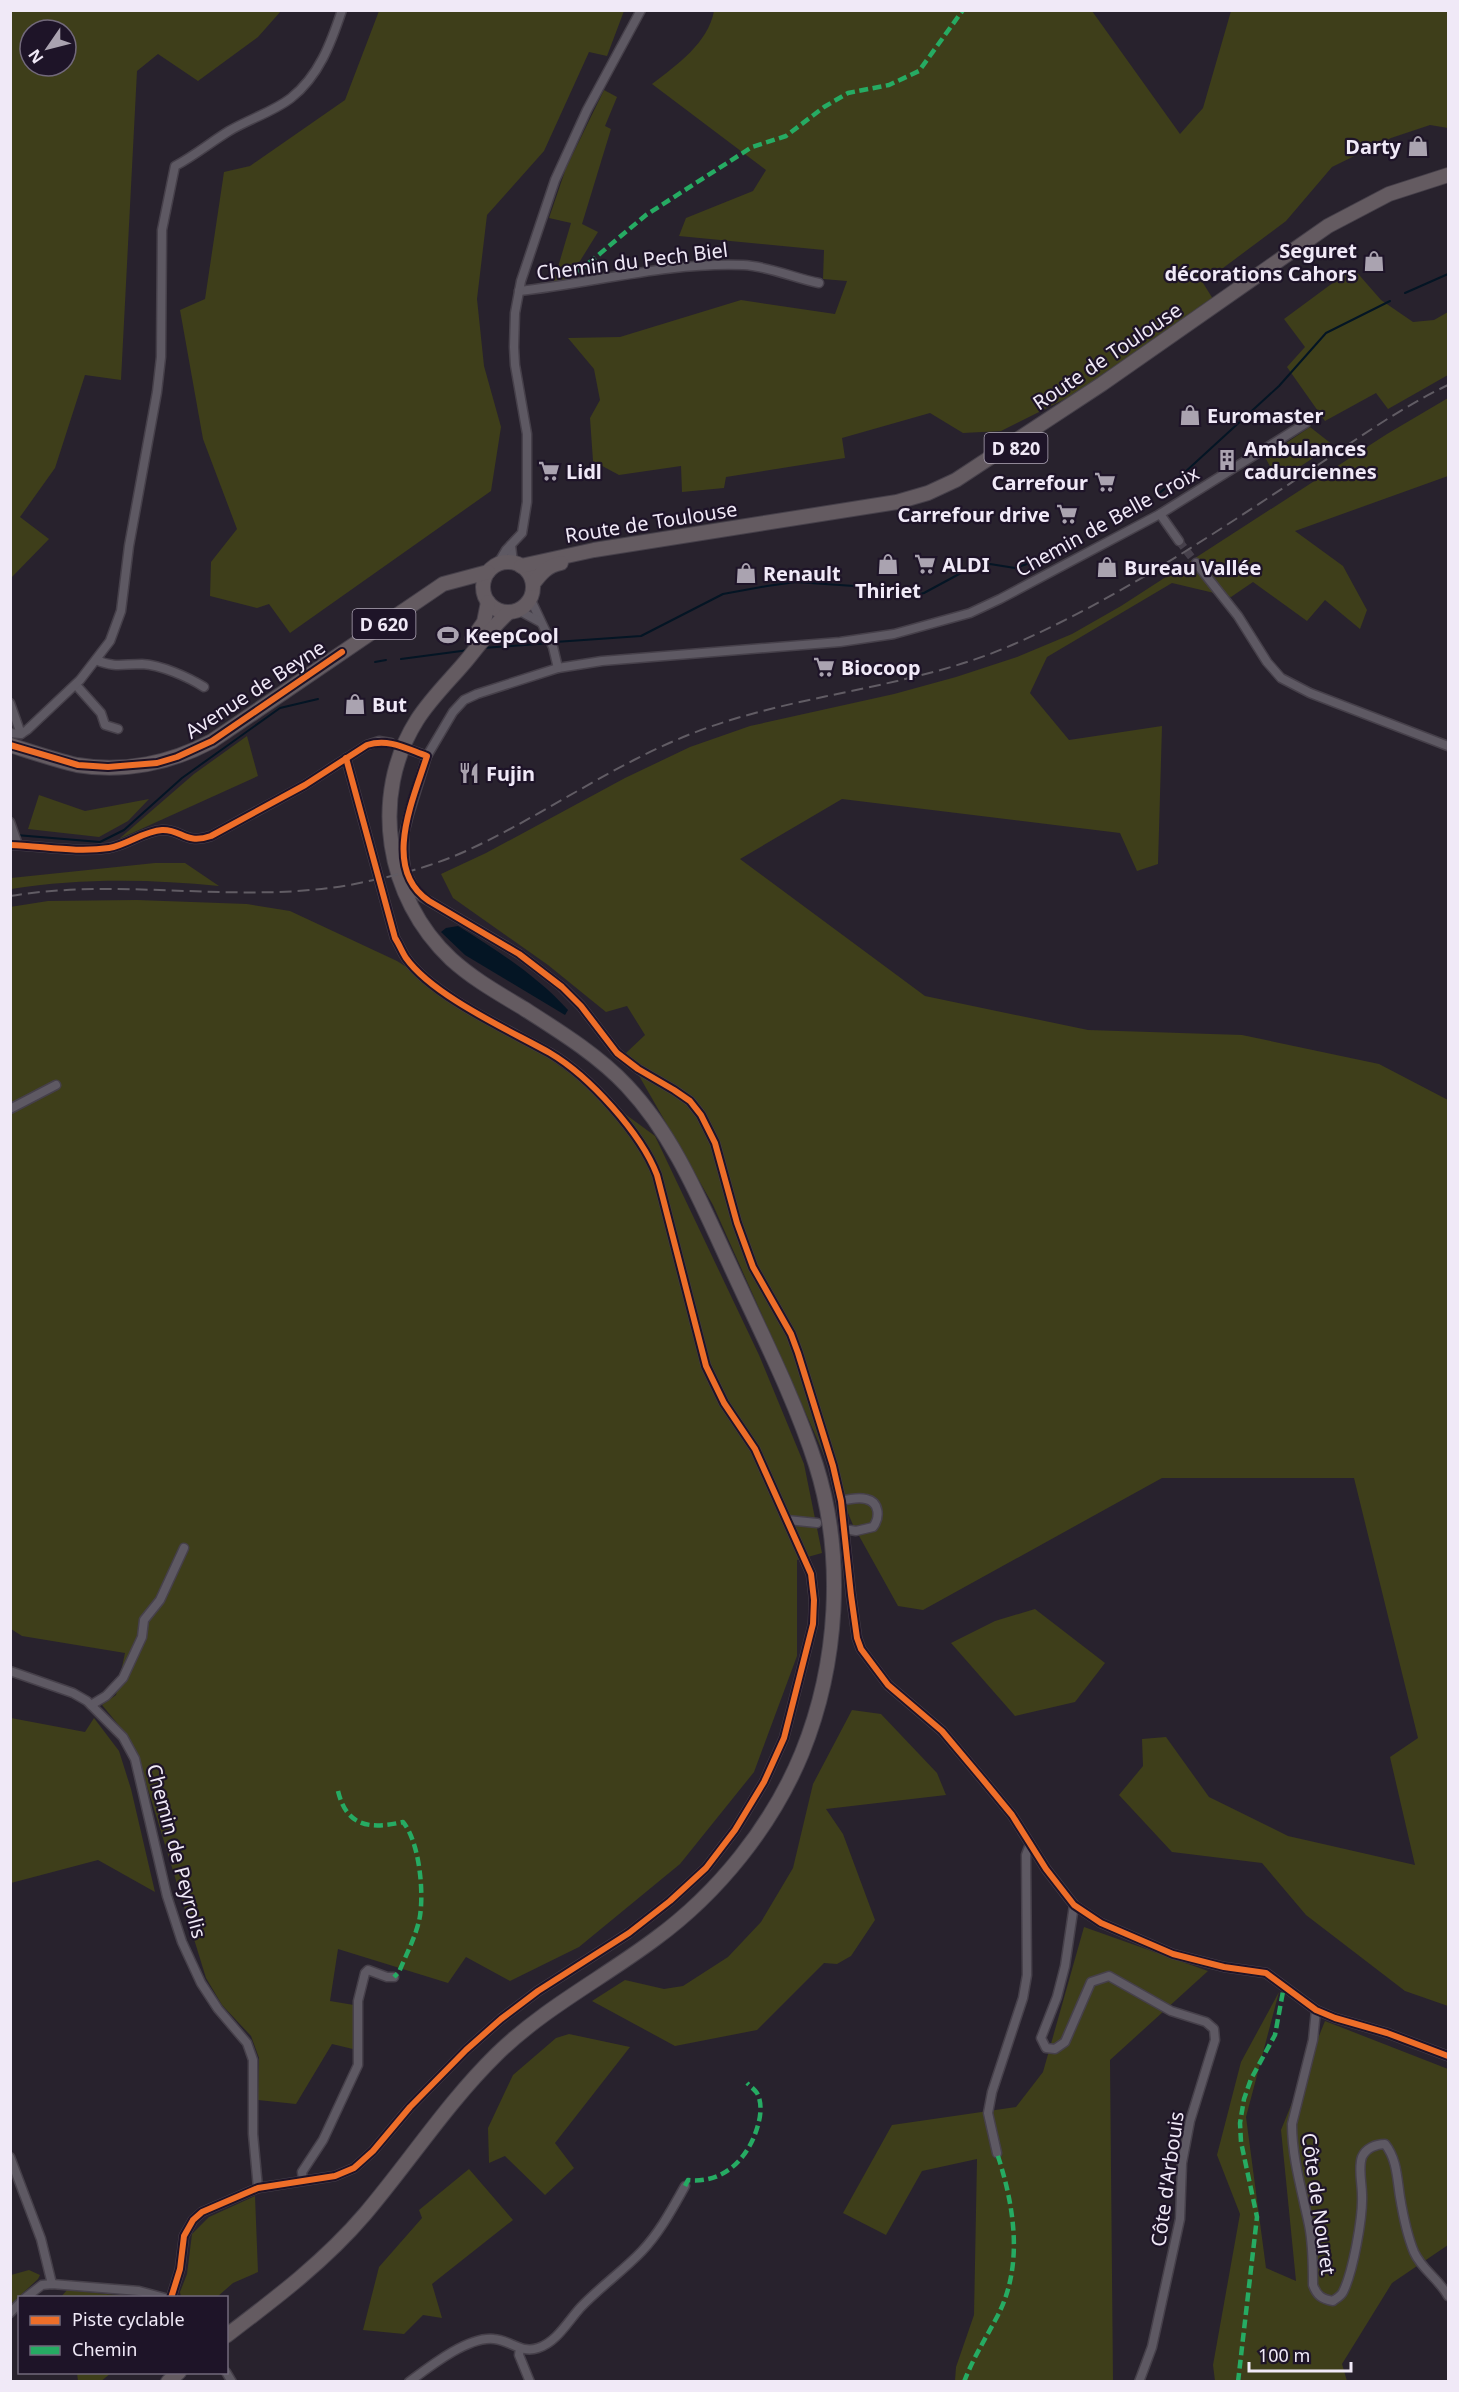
<svg xmlns="http://www.w3.org/2000/svg" width="1459" height="2392" font-family="'Noto Sans',sans-serif">
  <rect width="100%" height="100%" fill="#28222d"/>
  <g fill="#3e3e1a" fill-rule="evenodd">
    <path d="M10,11H281L258,37L198,81L158,54L137,71L121,380L85,375L55,468L20,517L49,539L11,578ZM30,30H66V66H30Z"/>
    <polygon points="379,11 624,11 607,56 589,52 544,151 487,215 477,299 484,366 501,427 491,491 290,633 269,604 257,608 210,596 211,562 237,529 203,439 180,310 205,299 224,172 250,166 345,100"/>
    <path d="M714,11H1092L1180,134L1203,108L1231,11H1448V128L1430,125L1391,138L1332,167L1286,221L1203,283L1213,299L1077,393L1001,431L963,433L930,413L842,438L845,458L726,477L724,488L682,492L681,466L619,475L593,461L590,418L600,400L594,369L568,338L620,337L741,300L835,314L847,281L823,279L824,250L679,236L686,218L753,191L766,170L652,84C677,65 708,43 714,11Z"/>
    <polygon points="604,90 617,97 605,126 611,129 582,224 598,232 567,282 553,284 571,223 549,218 566,168"/>
    <polygon points="1353,268 1381,300 1413,322 1434,320 1448,312 1448,375 1388,409 1376,393 1325,421 1287,367 1305,347 1284,319"/>
    <polygon points="1448,398 1448,476 1295,531 1343,566 1367,610 1360,629 1325,600 1307,621 1253,582 1231,597 1172,583 1047,657 1030,693 1069,740 1162,726 1158,864 1137,871 1120,833 842,799 740,859 925,996 1088,1030 1242,1035 1379,1064 1448,1100 1448,2006 1405,1991 1306,1915 1262,1863 1172,1852 1119,1795 1143,1766 1142,1739 1166,1737 1209,1797 1288,1836 1415,1865 1390,1757 1418,1738 1354,1478 1162,1478 923,1610 898,1606 853,1525 815,1434 713,1205 626,1053 645,1035 627,1006 606,1012 548,965 453,898 441,874 486,853 625,778 690,747 750,726 894,694 956,677 1017,657 1072,634 1121,606 1387,434"/>
    <polygon points="1310,427 1333,445 1278,481 1265,457"/>
    <polygon points="247,736 258,776 119,839 194,774"/>
    <polygon points="39,795 85,811 149,799 128,821 99,837 28,829"/>
    <path d="M155,863H185L219,886C150,879 80,878 11,889V878Z"/>
    <polygon points="137,900 247,904 290,911 397,961 538,1050 655,1136 759,1355 804,1464 822,1553 797,1560 797,1656 754,1772 680,1864 579,1947 510,1981 466,1957 448,1983 338,1949 330,2001 354,2005 357,2050 332,2044 296,2104 258,2100 259,2058 251,2036 222,2005 206,1978 138,1757 126,1734 102,1705 116,1695 125,1653 22,1636 11,1629 10,907 48,901"/>
    <polygon points="1035,1609 1105,1663 1075,1702 1015,1716 951,1643 995,1621"/>
    <polygon points="852,1710 881,1714 937,1773 946,1795 826,1809 843,1834 875,1920 851,1956 837,1964 824,1963 757,2030 675,2046 592,2001 625,1980 664,1989 683,1986 728,1957 761,1922 793,1868 813,1784"/>
    <polygon points="11,1718 85,1732 94,1718 119,1751 131,1789 155,1892 98,1860 11,1883"/>
    <polygon points="1084,1927 1208,1971 1110,2060 1113,2381 955,2381 956,2367 974,2315 977,2159 922,2171 886,2235 843,2213 892,2125 1016,2107 1043,2072"/>
    <polygon points="1279,1992 1246,2117 1266,2268 1296,2281 1281,2130 1325,2021 1448,2069 1448,2245 1392,2283 1342,2364 1347,2381 1215,2381 1213,2365 1240,2214 1217,2155 1241,2062"/>
    <polygon points="569,2034 630,2047 555,2143 574,2168 545,2195 505,2156 489,2163 488,2128 513,2075 556,2038"/>
    <polygon points="469,2169 513,2220 432,2284 442,2318 423,2315 404,2334 363,2330 379,2267 422,2218 419,2210"/>
    <polygon points="255,2196 258,2272 233,2283 217,2297 181,2297 180,2292 187,2274 192,2234 209,2217"/>
    <polygon points="29,2270 40,2275 38,2279 11,2304 11,2275"/>
    <polygon points="67,2290 136,2297 61,2297"/>
    <polygon points="77,2373 77,2372 111,2373 100,2382 78,2381"/>
  </g>
  <path fill="#041524" d="M458,926C498,951 536,975 568,1010L565,1015L465,955L441,932L446,928Z"/>
  <g fill="none" stroke-linecap="round" stroke-linejoin="round">
    <g stroke="#041524" stroke-width="2">
      <polyline points="1405,293 1448,274"/>
      <polyline points="1157,495 1184,473 1279,386 1326,333 1390,301"/>
      <polyline points="555,642 641,636 723,594 767,586 796,582 883,588 916,595 924,593 974,566 990,564 1015,568 1030,563"/>
      <polyline points="483,648 550,643"/>
      <polyline points="401,659 469,650"/>
      <polyline points="375,662 386,660"/>
      <polyline points="16,835 100,842 124,830 182,778 280,708 318,699"/>
    </g>
    <polyline stroke="#46404b" stroke-width="8" stroke-dasharray="8 4" stroke-linecap="butt" points="1179,541 1196,563"/>
    <defs>
      <g id="street">
        <path d="M519,291C593,283 668,262 743,265C768,266 794,278 819,283"/>
        <polyline points="1306,423 1160,514 1000,599 970,613 894,634 840,642 602,661 558,668 477,694 464,700 453,712 427,756 409,814 404,834 404,855 406,872 417,894 519,954 562,987 581,1006 617,1053 638,1069 674,1090 690,1101 701,1115 715,1143 737,1223 753,1267 791,1334 798,1353 833,1466 841,1501 851,1595 857,1638 861,1649 888,1685 942,1731 984,1781 1012,1815 1046,1869 1074,1905 1101,1923 1173,1954 1224,1967 1266,1973 1316,2010 1335,2018 1387,2033 1448,2056"/>
        <polyline points="1160,514 1179,541"/>
        <polyline points="511,545 513,563"/>
        <polyline points="1196,563 1238,616 1267,662 1281,678 1310,693 1448,746"/>
        <polyline points="497,565 506,550 522,533 527,502 527,434 515,365 514,347 515,313 521,281 555,180 587,110 641,10"/>
        <polyline points="530,598 553,647 558,668"/>
        <polyline points="518,610 540,622"/>
        <path d="M96,660C115,668 123,664 142,664C161,665 188,677 204,687"/>
        <polyline points="76,685 101,713 105,725 118,729"/>
        <polyline points="10,703 21,734"/>
        <path d="M10,733L21,734L27,730L80,680L110,641L121,611L129,546L157,392L161,357L162,230L175,166C194,156 211,142 229,131C249,119 273,112 291,98C319,76 331,43 342,10"/>
        <polyline points="408,749 427,756"/>
        <polyline points="10,822 18,845"/>
        <path d="M10,845C43,846 76,853 109,848C127,845 144,831 162,830C182,829 185,845 211,836L305,785L367,745L379,741L391,743"/>
        <polyline points="10,1109 56,1085"/>
        <path d="M841,1501C849,1499 858,1497 866,1499C880,1502 880,1518 873,1527L856,1531L850,1530"/>
        <polyline points="787,1520 817,1523"/>
        <polyline points="10,1671 73,1693 87,1701 123,1737 135,1759 167,1896 182,1942 201,1983 218,2009 247,2043 253,2060 253,2134 258,2188"/>
        <polyline points="91,1705 106,1696 123,1678 142,1637 144,1620 160,1600 184,1548"/>
        <polyline points="1074,1905 1065,1966 1057,1997 1041,2038 1046,2048 1055,2049 1065,2042 1091,1982 1109,1976 1171,2011 1206,2022 1214,2029 1215,2040 1190,2121 1182,2163 1180,2219 1152,2347 1139,2382"/>
        <path d="M1316,2010L1313,2040L1292,2124C1292,2158 1302,2191 1309,2225C1313,2244 1313,2265 1313,2285C1317,2296 1322,2299 1333,2301C1337,2298 1341,2296 1343,2292C1353,2272 1363,2217 1362,2195C1362,2183 1358,2168 1362,2157C1366,2148 1376,2144 1385,2144C1397,2159 1397,2178 1400,2197C1403,2215 1407,2235 1414,2252C1422,2270 1439,2279 1448,2296"/>
        <polyline points="997,2153 988,2113 992,2092 1023,1998 1027,1975 1026,1855 1030,1844"/>
        <polyline points="10,2157 41,2239 52,2284"/>
        <polyline points="303,2180 302,2172 323,2140 358,2065 358,2001 365,1973 368,1970 387,1977 394,1977"/>
        <polyline points="25,2298 42,2285 52,2284 139,2291 165,2298"/>
        <path d="M171,2298L180,2269L184,2236L193,2220L202,2212L258,2188L335,2176L354,2168L373,2151L410,2107L466,2050L501,2019L538,1991L629,1933L670,1901L706,1868L735,1830L764,1782L784,1738L813,1624L814,1600L811,1574L755,1449L724,1403L706,1366L657,1175C641,1133 589,1076 550,1053C509,1030 433,996 406,958C402,952 399,944 395,938L346,758"/>
        <polyline points="10,2313 20,2303"/>
        <polyline points="520,2348 519,2355 530,2382"/>
        <polyline points="226,2372 232,2382"/>
        <path d="M409,2382C429,2367 468,2336 494,2339C510,2340 521,2354 538,2348C557,2342 568,2321 581,2307C600,2287 623,2271 642,2251C660,2232 672,2209 685,2186"/>
      </g>
      <g id="primary">
        <circle cx="508" cy="587" r="25"/>
        <polyline points="521,566 594,550 897,502 928,493 956,480 1102,384 1328,226 1389,194 1448,175"/>
        <path d="M533,584C541,573 547,566 561,563"/>
        <polyline points="472,639 484,622 488,602"/>
        <path d="M10,745C32,752 55,760 77,765C124,773 171,763 212,741L443,584L488,572"/>
        <path d="M226,2336C276,2298 325,2261 365,2214C410,2161 447,2103 497,2054C544,2008 603,1978 655,1939C718,1893 772,1826 802,1753C838,1664 845,1557 816,1465C794,1396 760,1331 730,1265C701,1203 675,1137 627,1086C598,1055 559,1031 523,1008C498,993 473,979 451,959C386,898 369,796 417,720C431,698 450,680 466,661C480,644 492,627 509,612"/>
        <polyline points="168,2382 179,2372"/>
      </g>
    </defs>
    <use href="#street" stroke="#46404a" stroke-width="11"/>
    <use href="#primary" stroke="#46404a" stroke-width="16"/>
    <use href="#street" stroke="#5e5963" stroke-width="8"/>
    <use href="#primary" stroke="#645b61" stroke-width="14"/>
    <path stroke="#615c64" stroke-width="2" stroke-dasharray="12 6" stroke-linecap="butt" d="M10,896C129,876 251,908 369,881C403,874 435,865 466,851C538,818 602,772 674,741C782,693 905,692 1012,645C1118,599 1213,534 1309,471C1354,441 1400,408 1448,385"/>
    <g stroke="#26ab63" stroke-width="4.5" stroke-dasharray="9 4.5" stroke-linecap="butt">
      <polyline points="578,272 646,215 752,147 786,136 824,107 848,93 889,85 919,71 963,10"/>
      <path d="M338,1791C347,1828 371,1829 403,1822C419,1841 424,1890 420,1916C417,1934 406,1955 399,1972L394,1977"/>
      <path d="M685,2186L688,2180C724,2184 749,2158 758,2125C761,2115 762,2102 757,2093C754,2089 750,2086 747,2083"/>
      <path d="M964,2382C973,2358 986,2338 998,2315C1024,2264 1014,2205 997,2153"/>
      <polyline points="1238,2382 1257,2217 1241,2142 1240,2123 1244,2099 1251,2079 1275,2035 1284,1986"/>
    </g>
    <defs>
      <g id="cycleway">
        <polyline points="10,745 78,765 108,767 157,763 177,757 212,741 342,652"/>
        <path d="M10,845C43,846 76,853 109,848C127,845 144,831 162,830C182,829 185,845 211,836L305,785L367,745C389,738 407,749 427,756C413,800 381,869 429,901L519,954L562,987L581,1006L617,1053L638,1069L674,1090L690,1101L701,1115L715,1143L737,1223L753,1267L791,1334L798,1353L833,1466L841,1501L851,1595L857,1638L861,1649L888,1685L942,1731L984,1781L1012,1815L1046,1869L1074,1905L1101,1923L1173,1954L1224,1967L1266,1973L1316,2010L1335,2018L1387,2033L1448,2056"/>
        <path d="M171,2298L180,2269L184,2236L193,2220L202,2212L258,2188L335,2176L354,2168L373,2151L410,2107L466,2050L501,2019L538,1991L629,1933L670,1901L706,1868L735,1830L764,1782L784,1738L813,1624L814,1600L811,1574L755,1449L724,1403L706,1366L657,1175C641,1133 589,1076 550,1053C509,1030 433,996 406,958C402,952 399,944 395,938L346,758"/>
      </g>
    </defs>
    <use href="#cycleway" stroke="#1e1428" stroke-width="10"/>
    <use href="#cycleway" stroke="#ee6e29" stroke-width="6"/>
  </g>
  <defs>
    <symbol id="shop-bare" viewBox="-9 -9 18 18"><path d="M-5-2.5h2.3a2.7 3.5 0 0 1 5.4 0H5L5.5 6h-11ZM-1.5-2.5h3a1.5 2.3 0 0 0-3 0Z" fill="#aaa3b0" stroke="#1e1428" stroke-width="2.5" paint-order="stroke"/></symbol>
    <symbol id="building-bare" viewBox="-9 -9 18 18"><path d="M-4-6H4V6H1V3H-1V6H-4ZM-2.5-4.3h1.7v1.8h-1.7ZM.8-4.3h1.7v1.8H.8ZM-2.5-1h1.7V.8h-1.7ZM.8-1h1.7V.8H.8Z" fill="#aaa3b0" stroke="#1e1428" stroke-width="2.5" paint-order="stroke"/></symbol>
    <symbol id="supermarket-bare" viewBox="-9 -9 18 18"><path d="M-6-5.5h2.5l.6 2H6L4.5 2H-2.5L-4.4-4H-6ZM-1.5 3.2a1.3 1.3 0 1 0 .1 0ZM3 3.2a1.3 1.3 0 1 0 .1 0Z" fill="#aaa3b0" stroke="#1e1428" stroke-width="2.5" paint-order="stroke"/></symbol>
    <symbol id="stadium-bare" viewBox="-9 -9 18 18"><path d="M0-5a6.5 5 0 1 0 0 10a6.5 5 0 1 0 0-10ZM-3.5-1.8h7v3.6h-7Z" fill="#aaa3b0" stroke="#1e1428" stroke-width="2.5" paint-order="stroke"/></symbol>
    <symbol id="restaurant-bare" viewBox="-9 -9 18 18"><path d="M-5-6h1v4h1v-4h1v4h1v-4h1v5L-1.5 .5V6h-2V.5L-5-1ZM5-6V6H3V1.5H1.5Q1.5-4 5-6Z" fill="#aaa3b0" stroke="#1e1428" stroke-width="2.5" paint-order="stroke"/></symbol>
  </defs>
  <g fill-rule="evenodd">
    <use href="#shop-bare" x="1403" y="131" width="30" height="30"/>
    <use href="#shop-bare" x="1359" y="246" width="30" height="30"/>
    <use href="#shop-bare" x="1175" y="400" width="30" height="30"/>
    <use href="#building-bare" x="1212" y="445" width="30" height="30"/>
    <use href="#supermarket-bare" x="534" y="456" width="30" height="30"/>
    <use href="#supermarket-bare" x="1090" y="467" width="30" height="30"/>
    <use href="#supermarket-bare" x="1052" y="499" width="30" height="30"/>
    <use href="#shop-bare" x="873" y="549" width="30" height="30"/>
    <use href="#supermarket-bare" x="910" y="549" width="30" height="30"/>
    <use href="#shop-bare" x="1092" y="552" width="30" height="30"/>
    <use href="#shop-bare" x="731" y="558" width="30" height="30"/>
    <use href="#stadium-bare" x="433" y="620" width="30" height="30"/>
    <use href="#supermarket-bare" x="809" y="652" width="30" height="30"/>
    <use href="#shop-bare" x="340" y="689" width="30" height="30"/>
    <use href="#restaurant-bare" x="454" y="758" width="30" height="30"/>
  </g>
  <g text-anchor="middle" dominant-baseline="central" stroke-width="4.5" stroke-linejoin="round" paint-order="stroke">
    <g fill="#1e1428" stroke="#b1a9b9" stroke-width="1.5">
      <rect x="984.5" y="433" width="63" height="30" rx="4.5"/>
      <rect x="352.5" y="609" width="63" height="30" rx="4.5"/>
    </g>
    <g font-size="18" font-weight="bold" fill="#f0e9f7">
      <text x="1016" y="448">D 820</text>
      <text x="384" y="624">D 620</text>
    </g>
    <g font-size="20" font-weight="bold" fill="#f0e9f7" stroke="#1e1428" text-anchor="start">
      <text x="1401" y="146" text-anchor="end">Darty</text>
      <text x="1357" y="250" text-anchor="end">Seguret<tspan x="1357" dy="23">décorations Cahors</tspan></text>
      <text x="1207" y="415">Euromaster</text>
      <text x="1244" y="448">Ambulances<tspan x="1244" dy="23">cadurciennes</tspan></text>
      <text x="566" y="471">Lidl</text>
      <text x="1088" y="482" text-anchor="end">Carrefour</text>
      <text x="1050" y="514" text-anchor="end">Carrefour drive</text>
      <text x="942" y="564">ALDI</text>
      <text x="1124" y="567">Bureau Vallée</text>
      <text x="763" y="573">Renault</text>
      <text x="888" y="590" text-anchor="middle">Thiriet</text>
      <text x="465" y="635">KeepCool</text>
      <text x="841" y="667">Biocoop</text>
      <text x="372" y="704">But</text>
      <text x="486" y="773">Fujin</text>
    </g>
    <g font-size="20" fill="#f0e9f7" stroke="#1e1428">
      <text transform="translate(632 261) rotate(-7)">Chemin du Pech Biel</text>
      <text transform="translate(1107 356) rotate(-34)">Route de Toulouse</text>
      <text transform="translate(1107 521) rotate(-29)">Chemin de Belle Croix</text>
      <text transform="translate(651 522) rotate(-9)">Route de Toulouse</text>
      <text transform="translate(255 689) rotate(-33)">Avenue de Beyne</text>
      <text transform="translate(177 1851) rotate(75)">Chemin de Peyrolis</text>
      <text transform="translate(1167 2179) rotate(-82)">Côte d'Arbouis</text>
      <text transform="translate(1319 2204) rotate(82)">Côte de Nouret</text>
    </g>
  </g>
  <rect width="1459" height="2392" fill="none" stroke="#f0e9f7" stroke-width="24"/>
  <rect x="18" y="2296" width="210" height="78" fill="#1e1428" stroke="#72697b" stroke-width="1.5"/>
  <rect x="30" y="2316" width="30" height="9" fill="#ee6e29" stroke="#72697b" stroke-width="1.5"/>
  <text x="72" y="2326" font-size="18" fill="#f0e9f7">Piste cyclable</text>
  <rect x="30" y="2346" width="30" height="9" fill="#26ab63" stroke="#72697b" stroke-width="1.5"/>
  <text x="72" y="2356" font-size="18" fill="#f0e9f7">Chemin</text>
  <g transform="translate(48 48) rotate(235)"><circle r="28" fill="#1e1428" stroke="#72697b" stroke-width="1.5"/>
  <path d="M0-4.5L10 22L0 15L-10 22Z" fill="#aaa3b0"/>
  <text y="-9" font-size="16" font-weight="bold" text-anchor="middle" fill="#f0e9f7">N</text>
  </g>
  <path d="M1249 2362v9h102v-9" fill="none" stroke="#f0e9f7" stroke-width="3"/>
  <text x="1258" y="2362" font-size="18" fill="#f0e9f7" stroke="#1e1428" stroke-width="4.5" paint-order="stroke">100 m</text>
</svg>
